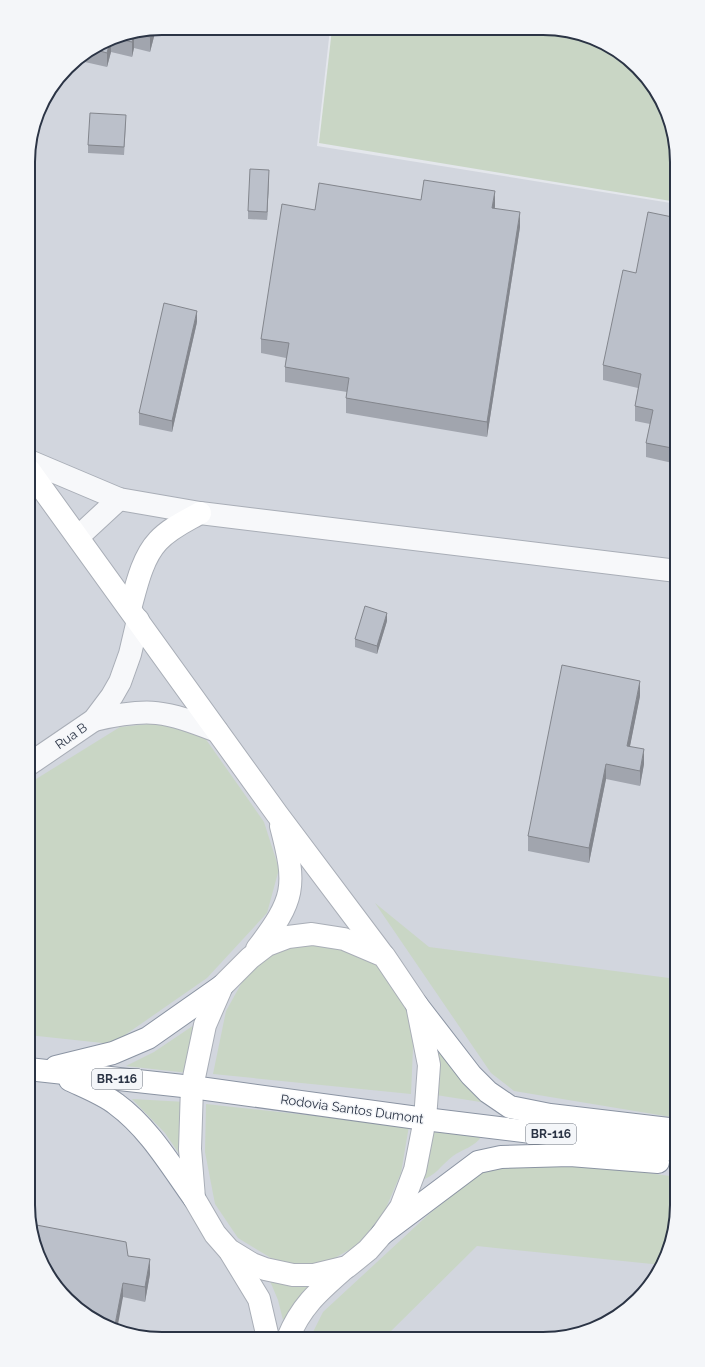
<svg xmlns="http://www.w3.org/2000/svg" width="705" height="1367" font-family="Raleway,sans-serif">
  <rect width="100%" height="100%" fill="#e4e7ec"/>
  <polygon fill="#d2d6de" points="162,28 330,29 317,146 677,204 677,1214 667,1256 649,1287 618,1316 586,1332 543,1339 144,1338 111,1329 35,1248 28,1205 29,145 42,103 73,61 111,38"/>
  <g fill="#c9d6c5">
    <polygon points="332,29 569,31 631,61 670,119 677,162 677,202 319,143"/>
    <polygon points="158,723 205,738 264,822 279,869 267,913 207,978 112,1044 28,1035 28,784 120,727"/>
    <polygon points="375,903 429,947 677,979 677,1118 514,1091 491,1073"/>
    <polygon points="315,942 361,954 380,967 412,1011 413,1048 411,1094 213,1074 226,1011 246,975 279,949"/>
    <polygon points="203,1019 188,1073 126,1066 154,1052"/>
    <polygon points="439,1045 487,1103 436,1095"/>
    <polygon points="132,1099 186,1102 182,1158 165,1133"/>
    <polygon points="206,1104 409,1126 401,1173 383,1215 356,1246 333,1259 301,1266 271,1258 238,1238 215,1204 205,1152"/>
    <path d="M433,1132L481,1137C474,1147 463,1149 453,1156C442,1164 435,1177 421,1180Z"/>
    <path d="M562,1161L677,1177C677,1206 677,1239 662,1265L477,1246L383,1339L310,1338L323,1312L429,1214L483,1171Z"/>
    <polygon points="270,1281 309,1285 291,1312 283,1320 278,1300"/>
  </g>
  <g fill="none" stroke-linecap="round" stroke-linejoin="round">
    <defs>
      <g id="street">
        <polyline points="29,461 119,499 200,513 677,571"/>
        <polyline points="78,537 119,499"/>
        <path d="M94,720C150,707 165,711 217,731"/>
        <polyline points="28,765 94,720 112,696 120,682 130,654 138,620"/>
      </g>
      <g id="secondary">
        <polyline points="29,470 277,814 383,955"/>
        <path d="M130,609C136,587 142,558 158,541C170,528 186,521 200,513"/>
        <polygon points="312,934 344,939 384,956 417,1005 429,1065 425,1119 415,1170 401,1207 382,1234 368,1250 347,1267 314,1275 293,1275 265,1269 252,1264 229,1250 215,1234 194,1198 190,1149 192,1087 205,1025 222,986 250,958 267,945 288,937"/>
        <path d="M257,949C295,899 297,887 281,826"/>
        <polyline points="231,1253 259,1299 268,1338"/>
        <path d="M288,1338C301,1306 319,1291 344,1269"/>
      </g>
      <g id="highway">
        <polyline points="417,1005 471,1075 488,1092 510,1107 550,1115 677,1130"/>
        <polyline points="56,1067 113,1053 148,1038 222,986"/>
        <polyline points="28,1069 192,1087 425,1119 677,1150"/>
        <path d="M70,1080C85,1087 103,1094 116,1104C149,1128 171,1166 194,1198"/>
        <polyline points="382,1234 478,1162 501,1157 570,1155 658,1162"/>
      </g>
    </defs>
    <use href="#street" stroke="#a9aeb7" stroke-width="24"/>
    <use href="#secondary" stroke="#a9aeb7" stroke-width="24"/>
    <use href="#highway" stroke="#8b94a3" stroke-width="24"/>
    <use href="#street" stroke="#f7f8fa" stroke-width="22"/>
    <use href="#secondary" stroke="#fff" stroke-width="22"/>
    <use href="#highway" stroke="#fff" stroke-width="22"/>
  </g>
  <g fill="#a1a5ae">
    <polygon points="156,29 150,52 134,48 132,57 111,52 107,67 76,60 111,38"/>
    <polygon points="126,123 124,155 88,153 88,145"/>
    <polygon points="269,178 267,220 248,219 248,211"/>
    <polygon points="421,200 495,206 495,208 520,227 487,437 346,413 346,398 347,392 285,382 285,367 286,358 261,353 261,339 315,210"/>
    <polygon points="677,218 677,464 646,457 646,443 650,424 635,421 635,406 638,388 603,380 603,365 636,273"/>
    <polygon points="197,322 172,432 139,425 139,413"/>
    <polygon points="387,621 377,654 355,647 355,639"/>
    <polygon points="640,696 630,746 644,764 640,786 606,779 589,863 528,851 528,836"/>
    <polygon points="128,1256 150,1274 145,1302 123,1297 111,1329"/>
  </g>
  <g fill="#83868d">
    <polygon points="156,29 150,52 150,37 152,30"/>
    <polygon points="134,34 134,48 132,57 132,42"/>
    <polygon points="111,38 111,52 107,67 107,53"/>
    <polygon points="269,170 269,178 267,220 267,212"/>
    <polygon points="495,191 495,206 492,222 492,208"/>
    <polygon points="520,212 520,227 487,437 487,422"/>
    <polygon points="197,311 197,322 172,432 172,421"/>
    <polygon points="387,613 387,621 377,654 377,646"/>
    <polygon points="640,681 640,696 627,761 627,746"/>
    <polygon points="644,749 644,764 640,786 640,771"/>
    <polygon points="606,764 606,779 589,863 589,848"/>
    <polygon points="150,1259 150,1274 145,1302 145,1287"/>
    <polygon points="123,1283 123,1297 117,1330 114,1330"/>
  </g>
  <g fill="#bbc0ca" stroke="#83868d">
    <polygon points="152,30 150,37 135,33"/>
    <polygon points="134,34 132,42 113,38"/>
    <polygon points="111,38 107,53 93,49"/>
    <polygon points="90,113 126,115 124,147 88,145"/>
    <polygon points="250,169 269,170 267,212 248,211"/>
    <polygon points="424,180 495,191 492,208 520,212 487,422 346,398 349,378 285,367 289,343 261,339 282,204 315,210 319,183 421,200"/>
    <polygon points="648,212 677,218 677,449 646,443 653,410 635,406 641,374 603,365 623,270 636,273"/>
    <polygon points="164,303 197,311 172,421 139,413"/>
    <polygon points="365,606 387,613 377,646 355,639"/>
    <polygon points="562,665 640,681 627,746 644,749 640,771 606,764 589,848 528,836"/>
    <polygon points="31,1224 126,1242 128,1256 150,1259 145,1287 123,1283 114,1330 111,1329 74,1306 35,1248"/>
  </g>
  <g text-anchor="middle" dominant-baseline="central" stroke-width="3" stroke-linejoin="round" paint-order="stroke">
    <g fill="#f4f6f9" stroke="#676e7b" stroke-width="1">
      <rect x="92" y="1069" width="50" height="20" rx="3"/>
      <rect x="526" y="1124" width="50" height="20" rx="3"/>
    </g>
    <g font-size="12" font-weight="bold" fill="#2b3445">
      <text x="117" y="1079">BR-116</text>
      <text x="551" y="1134">BR-116</text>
    </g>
    <g font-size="13" fill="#2b3445" stroke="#f4f6f9">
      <text transform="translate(71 736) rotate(-35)">Rua B</text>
      <text transform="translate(352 1109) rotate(8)">Rodovia Santos Dumont</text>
    </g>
  </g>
  <path d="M0 0H705V1367H0ZM162 35H543A127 127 0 0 1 670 162V1205A127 127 0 0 1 543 1332H162A127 127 0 0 1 35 1205V162A127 127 0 0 1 162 35Z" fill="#f4f6f9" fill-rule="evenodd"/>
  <path fill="none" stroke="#2b3445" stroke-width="2" d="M162 35H543A127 127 0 0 1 670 162V1205A127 127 0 0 1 543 1332H162A127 127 0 0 1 35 1205V162A127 127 0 0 1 162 35Z"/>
</svg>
